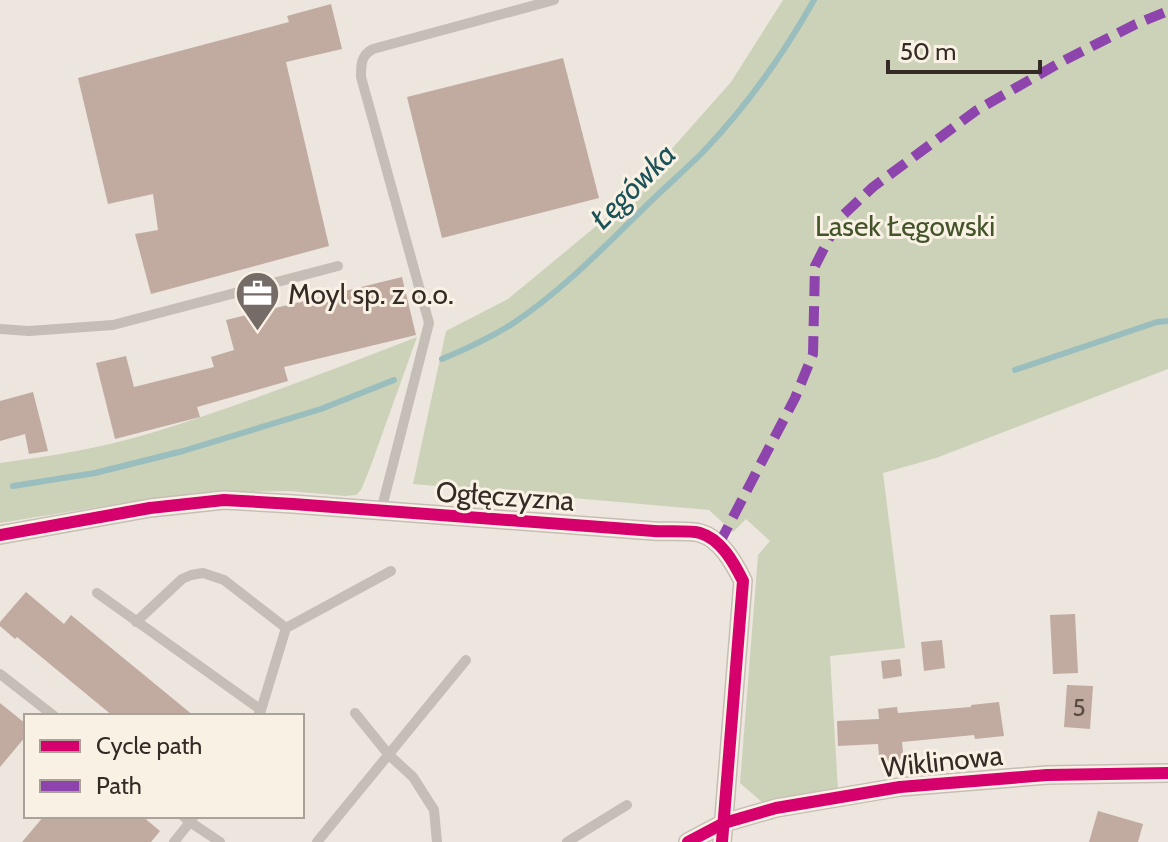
<svg xmlns="http://www.w3.org/2000/svg" width="1168" height="842" font-family="Cabin,sans-serif">
  <rect width="100%" height="100%" fill="#ece6df"/>
  <g fill="#ccd2b8">
    <polygon points="783,0 1168,0 1168,369 936,458 883,473 905,648 830,656 838,790 763,803 740,783 758,555 770,541 746,519 733,532 709,510 413,484 446,331 508,299 623,204 731,82"/>
    <path d="M417,337L370,468L361,490L356,495L345,496L289,491L238,492L217,491L148,499L0,523V463C51,456 102,448 151,433C241,405 329,371 417,337Z"/>
  </g>
  <g fill="none" stroke-linecap="round" stroke-linejoin="round">
    <g stroke="#9abdbe" stroke-width="6">
      <path d="M442,359C466,349 490,338 512,324C562,291 603,248 645,207C664,188 684,171 703,152C747,106 783,55 814,0"/>
      <polyline points="1015,370 1157,322 1168,321"/>
      <polyline points="13,486 95,473 183,451 321,409 394,380"/>
    </g>
  </g>
  <g fill="#c1aaa0">
    <polygon points="331,4 342,49 286,62 329,246 151,294 135,234 158,230 153,194 108,204 78,78 289,22 287,16"/>
    <polygon points="563,58 599,198 442,238 407,97"/>
    <polygon points="402,277 416,335 284,367 288,381 197,407 200,417 115,439 96,363 126,356 134,387 214,367 211,357 234,350 226,320"/>
    <polygon points="33,392 48,451 29,454 25,434 0,441 0,401"/>
    <polygon points="26,592 64,624 71,615 194,716 113,716 17,637 15,639 0,626 0,622"/>
    <polygon points="1075,614 1078,673 1053,674 1050,615"/>
    <polygon points="942,640 945,668 924,671 921,642"/>
    <polygon points="900,659 902,676 883,679 881,661"/>
    <polygon points="1067,685 1093,686 1090,729 1064,727"/>
    <polygon points="999,702 1004,736 975,739 974,735 902,742 904,763 880,766 878,744 838,746 837,721 879,719 878,709 897,707 898,713 971,707 971,705"/>
    <polygon points="0,703 26,724 26,736 0,767"/>
    <polygon points="1098,811 1143,824 1138,842 1089,842"/>
    <polygon points="44,816 142,816 160,831 151,842 22,842"/>
  </g>
  <g fill="none" stroke-linecap="round" stroke-linejoin="round">
    <g stroke="#c5beb7" stroke-width="10">
      <polyline points="0,329 29,331 113,325 338,266"/>
      <path d="M381,511L429,323L361,77C361,64 361,55 373,49L554,0"/>
      <polyline points="97,593 261,710 258,716"/>
      <polyline points="136,622 182,579 191,575 203,573 224,580 286,628"/>
      <polyline points="0,674 54,716"/>
      <polyline points="261,710 286,628 391,571"/>
      <polyline points="355,713 389,755 413,777 434,810 437,842"/>
      <polyline points="194,816 190,822 220,842"/>
      <polyline points="174,842 190,822 183,816"/>
      <polyline points="317,842 466,660"/>
      <polyline points="567,842 627,805"/>
    </g>
    <g stroke="#c5beb7" stroke-width="20">
      <path d="M0,535L150,508L224,500L293,504L654,531C665,532 690,530 700,533C721,539 734,563 743,581L722,842"/>
      <polyline points="688,842 724,823 776,808 900,787 1047,775 1168,773"/>
    </g>
    <polyline stroke="#8e44ad" stroke-width="10" stroke-dasharray="20 10" stroke-linecap="butt" points="719,544 795,398 813,354 815,266 839,219 873,187 977,110 1061,62 1136,24 1168,11"/>
    <defs>
      <g id="cycleway">
        <path d="M0,535L150,508L224,500L293,504L654,531C665,532 690,530 700,533C721,539 734,563 743,581L722,842"/>
        <polyline points="688,842 724,823 776,808 900,787 1047,775 1168,773"/>
      </g>
    </defs>
    <use href="#cycleway" stroke="#faf1e5" stroke-width="17"/>
    <use href="#cycleway" stroke="#d6006c" stroke-width="12"/>
  </g>
  <defs>
    <symbol id="office-pin" viewBox="-11 -11 22 30"><path d="M0 17L-7.5 6A9.5 9.5 0 1 1 7.5 6Z" fill="#756c67" stroke="#faf1e5"/><path d="M-6-3h4V-5.5h4V-3h4V5H-6ZM-1-4.5V-3h2v-1.5ZM-6 0V1H6V0Z" fill="#fff"/></symbol>
  </defs>
  <g fill-rule="evenodd">
    <use href="#office-pin" x="232" y="268" width="51" height="69"/>
  </g>
  <g text-anchor="middle" dominant-baseline="central" stroke-width="6" stroke-linejoin="round" paint-order="stroke">
    <g font-size="24" fill="#584b44">
      <text x="1079" y="707">5</text>
    </g>
    <g font-size="28" fill="#435429" stroke="#faf1e5">
      <text x="905" y="226">Lasek Łęgowski</text>
    </g>
    <g font-size="28" fill="#352b26" stroke="#faf1e5" text-anchor="start">
      <text x="288" y="294">Moyl sp. z o.o.</text>
    </g>
    <g font-size="28" fill="#352b26" stroke="#faf1e5">
      <text transform="translate(505 496) rotate(4)">Ogłęczyzna</text>
      <text transform="translate(942 761) rotate(-6)">Wiklinowa</text>
    </g>
    <g font-size="30" font-style="italic" fill="#1a5258" stroke="#faf1e5">
      <text transform="translate(633 186) rotate(-45)">Łęgówka</text>
    </g>
  </g>
  <rect x="24" y="714" width="280" height="104" fill="#faf1e5" stroke="#aba299" stroke-width="2"/>
  <rect x="40" y="740" width="40" height="12" fill="#d6006c" stroke="#aba299" stroke-width="2"/>
  <text x="96" y="754" font-size="24" fill="#352b26">Cycle path</text>
  <rect x="40" y="780" width="40" height="12" fill="#8e44ad" stroke="#aba299" stroke-width="2"/>
  <text x="96" y="794" font-size="24" fill="#352b26">Path</text>
  <path d="M888 60v12h152v-12" fill="none" stroke="#352b26" stroke-width="4"/>
  <text x="900" y="60" font-size="24" fill="#352b26" stroke="#faf1e5" stroke-width="6" paint-order="stroke">50 m</text>
</svg>
